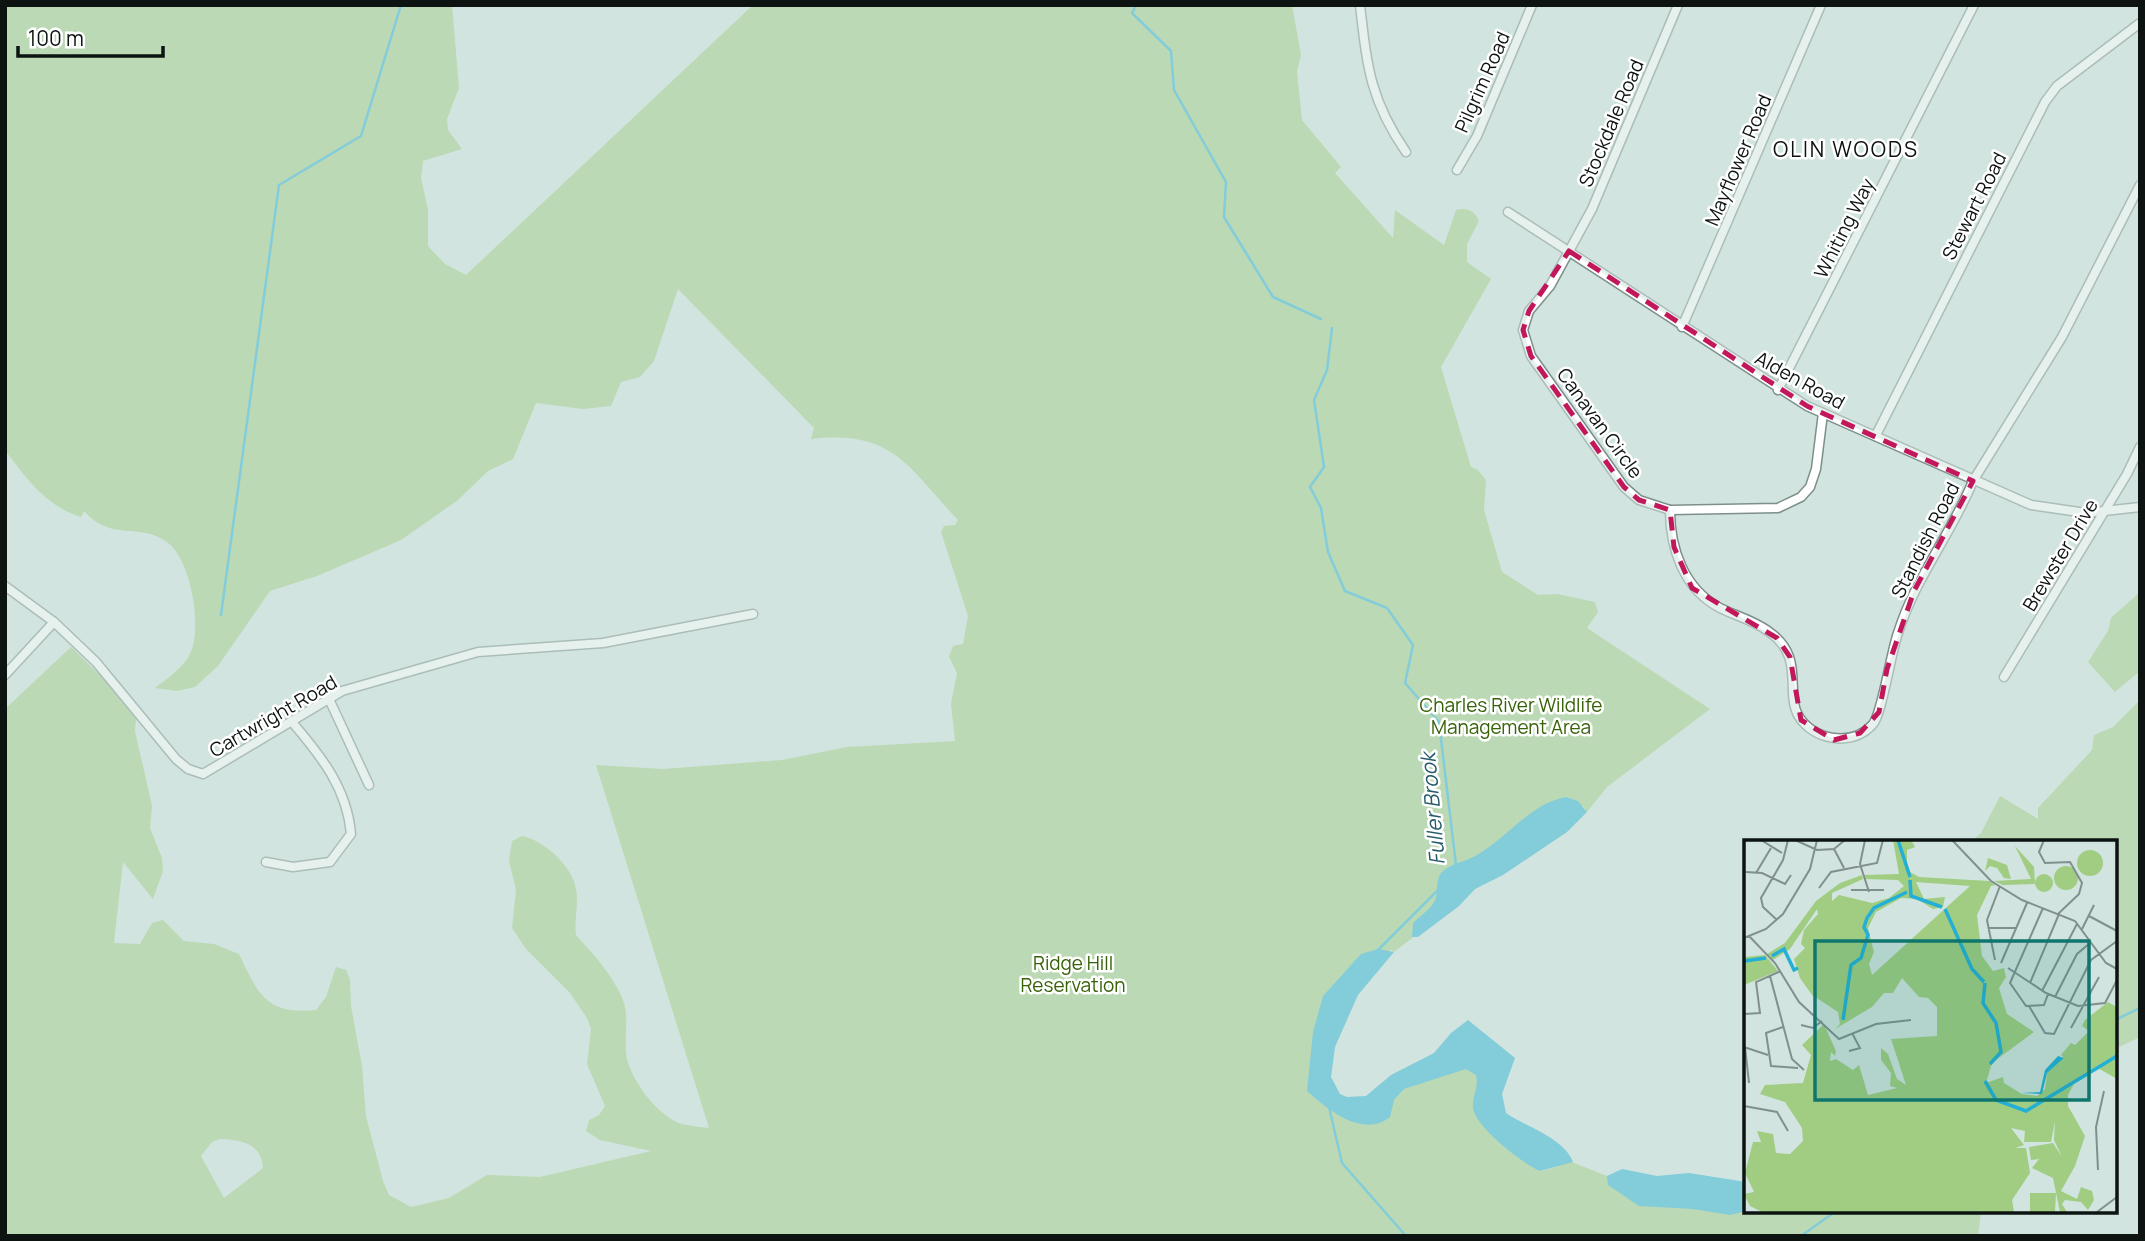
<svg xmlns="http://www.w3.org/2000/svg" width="2145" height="1241" font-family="Manrope,sans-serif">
  <rect width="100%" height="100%" fill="#d1e4df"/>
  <g fill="#a0cd81" fill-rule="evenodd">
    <path d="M5,5H452L459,88L447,119L448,130L462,149L423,161L421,178L428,210V246L445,264L466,275L753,5H1292L1301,55L1297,72L1302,120L1341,167L1335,173L1393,238L1395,210L1444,245L1456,210C1467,207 1475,211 1479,221L1467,244V262L1491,279L1441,367L1471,467L1478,470L1486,480L1484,510L1502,572L1538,595L1557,594L1595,602L1598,612L1587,628L1710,709L1607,787L1587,812L1583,806L1394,952L1390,950L1352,985L1326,1071L1333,1111L1387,1120L1394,1100L1404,1089L1468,1066L1480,1072L1507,1148L1542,1171L1556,1167L1564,1159L1607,1176L1621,1193L1746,1208V1211H1981L1978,1236H5V709L71,647L108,683L136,718L135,731L152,806L150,828L162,858L163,871L153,899L123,862L114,943L140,944L152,923L163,920L184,941L214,944L239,954C258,994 266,1015 316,1010L326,997L336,967L346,970L350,980L351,1006L362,1066L366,1116L383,1181L389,1195L411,1207L449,1198L487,1175L540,1177L651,1151L600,1140L586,1131L589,1120L599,1115L605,1106L587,1064L591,1029L587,1018L570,993L526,949L512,928L516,890L509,861L512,841L522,836C544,840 573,867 576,889C579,903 574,920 576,935C593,954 613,975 623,1000C630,1020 623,1040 627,1059C633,1083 659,1117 682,1124C691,1126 700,1127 709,1128L596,765L663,769L782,760L847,747L955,741L951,704L957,673L949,657L953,646L963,644L968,616L941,532L944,526L955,525L958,520C907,466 893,430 811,439L814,428L678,289L654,361L640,377L621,382L611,406L583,409L536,403L513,459L488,471L458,500L401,540L317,576L270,591L218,666L195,687L177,691L155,688C167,679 188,664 192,649C201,622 191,560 167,542C139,522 111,542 84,511L81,517C47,507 25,477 5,450ZM220,1139C242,1140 261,1143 263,1168L224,1198L201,1156L212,1142Z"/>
    <polygon points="2140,592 2140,671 2115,692 2088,662 2108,631 2111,618"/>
    <polygon points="2140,700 2140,1037 2115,1049 2115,842 1971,842 1981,833 2000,796 2038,819 2038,808 2092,750 2094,735 2113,727"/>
  </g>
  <g fill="#24afd6">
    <path d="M1566,797L1578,801L1587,812L1567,832L1503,875L1475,889L1459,906L1418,937H1412L1413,923C1420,916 1432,908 1435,900C1439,891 1435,882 1441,873C1448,864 1465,862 1475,856C1507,839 1529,804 1566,797Z"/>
    <path d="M1378,949L1394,952L1358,995L1335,1047L1331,1077L1340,1094L1347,1097L1366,1096L1391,1075L1434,1053L1451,1033L1468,1020L1515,1058L1502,1094L1506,1113C1526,1127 1564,1138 1573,1162L1540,1171C1522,1163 1476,1128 1473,1108C1472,1096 1479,1088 1476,1075L1466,1069L1404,1089L1394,1100L1390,1117C1363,1139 1327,1109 1307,1091L1313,1032L1323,996L1361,954Z"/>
    <polygon points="1622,1169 1657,1176 1689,1173 1746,1182 1746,1211 1730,1215 1693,1209 1639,1206 1608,1185 1607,1176"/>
  </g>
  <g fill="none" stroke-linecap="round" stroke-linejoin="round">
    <g stroke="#24afd6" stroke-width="2.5">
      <polyline points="1136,5 1132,13 1171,51 1174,90 1226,182 1224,217 1273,297 1321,319"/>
      <polyline points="1332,328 1327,370 1314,400 1324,467 1310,487 1321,508 1328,552 1345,591 1387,608 1413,645 1405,683 1439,722 1456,865"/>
      <polyline points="221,615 279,185 361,136 401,5"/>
      <polyline points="1377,951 1439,889"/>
      <polyline points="2115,1020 2140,1008"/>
      <polyline points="1329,1107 1342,1163 1406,1236"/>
      <polyline points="1801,1236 1836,1211"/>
    </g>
    <defs>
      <g id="minor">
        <path d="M1360,5C1367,66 1370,100 1406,152"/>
        <polyline points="1678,5 1592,209 1550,286 1529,311 1523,330 1531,356 1624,487 1639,500 1670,510 1778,508 1801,497 1810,487 1816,469 1823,413"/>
        <polyline points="1457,170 1477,136 1532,5"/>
        <polyline points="1508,212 1807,406 2031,505 2086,513 2140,507"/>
        <polyline points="1682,327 1821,5"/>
        <polyline points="1778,390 1974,5"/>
        <polyline points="1876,435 2045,102 2057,86 2140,23"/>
        <path d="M1670,510C1670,549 1684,589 1720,608C1736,616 1753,620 1768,631C1809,659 1781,696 1802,721C1819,741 1854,746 1873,724C1882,714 1891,652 1898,633C1915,578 1952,533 1973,481L2062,337L2140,185"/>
        <polyline points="5,586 54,622 96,662 176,759 188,769 203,774 342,691 478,652 603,643 753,614"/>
        <polyline points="5,675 54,622"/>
        <polyline points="2004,677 2127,474 2140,447"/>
        <polyline points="329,699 369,785"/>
        <path d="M266,862L293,867L330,862L351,834C347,788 321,756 292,722"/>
      </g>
    </defs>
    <use href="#minor" stroke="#7d8f8a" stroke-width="11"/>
    <use href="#minor" stroke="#fff" stroke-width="8"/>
  </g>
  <path d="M0 0H2145V1241H0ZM1569,251L1807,406L1973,481L1914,591L1887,669L1879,712L1860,733L1834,740L1801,720L1790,657L1777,638L1692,588L1674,547L1670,510L1639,500L1624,487L1531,356L1523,330L1529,311Z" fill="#d1e4df" fill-opacity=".55" fill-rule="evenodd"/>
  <path fill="none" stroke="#c2185b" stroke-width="5" stroke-dasharray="14 9" stroke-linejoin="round" d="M1569,251L1807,406L1973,481L1914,591L1887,669L1879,712L1860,733L1834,740L1801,720L1790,657L1777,638L1692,588L1674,547L1670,510L1639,500L1624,487L1531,356L1523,330L1529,311Z"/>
  <g text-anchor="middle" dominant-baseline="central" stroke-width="5" stroke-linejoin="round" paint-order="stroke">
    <g font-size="19" fill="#0c1311" stroke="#fff">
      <text transform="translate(1482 82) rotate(-66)">Pilgrim Road</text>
      <text transform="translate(1611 123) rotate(-67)">Stockdale Road</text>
      <text transform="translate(1738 160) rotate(-67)">Mayflower Road</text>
      <text transform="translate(1974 206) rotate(-63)">Stewart Road</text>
      <text transform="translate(1844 228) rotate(-63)">Whiting Way</text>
      <text transform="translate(1800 380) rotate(29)">Alden Road</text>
      <text transform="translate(1600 423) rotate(54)">Canavan Circle</text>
      <text transform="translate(1925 540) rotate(-63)">Standish Road</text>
      <text transform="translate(2060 555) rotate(-59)">Brewster Drive</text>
      <text transform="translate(273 716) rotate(-30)">Cartwright Road</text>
    </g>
    <g font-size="19" fill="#376208" stroke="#fff">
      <text x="1511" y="705">Charles River Wildlife<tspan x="1511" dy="22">Management Area</tspan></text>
      <text x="1073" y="963">Ridge Hill<tspan x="1073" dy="22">Reservation</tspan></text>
    </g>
    <g font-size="21" letter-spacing="2" fill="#0c1311" stroke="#fff">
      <text x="1846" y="149">OLIN WOODS</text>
    </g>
    <g font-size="21" font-style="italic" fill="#285c6d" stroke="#fff">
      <text transform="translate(1432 809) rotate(-95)">Fuller Brook</text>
    </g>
  </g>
  <g transform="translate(1744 840)">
    <rect width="373" height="373" fill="#d1e4df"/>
    <path d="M149,0H167L171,7L163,10V23L166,32L175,37L245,41L251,45L247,46L233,75L238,116L249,131L260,128L262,137L255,148L263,174L290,192L248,223L242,243L259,237L260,243L278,254L293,256L301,249L303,233L320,218L317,215L327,203L331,205L345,191L338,186L341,180L364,162L373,167V239L352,227L331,242L324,255V266L341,296L331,326L317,351L333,359L337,347L348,351L350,360L344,370L337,362L321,360L318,364L323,372H316L309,338L288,328L295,319L287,320L285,307L309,303L318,317L310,300L311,281L307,302H280L281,291L267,288L280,305L271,308H282L286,333L268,360L270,372H18L6,366L0,354L10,352L1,333L9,302H17L24,321L13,291L29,294L32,313L46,314L59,301L58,288L41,262L16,254L21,245L59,243L67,215L58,205L80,184L92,211L91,216L87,212L86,221L92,219L109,230L115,225L124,255L153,248L146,246L147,233L137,220V208L144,214L153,239L162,245L147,199L193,196V167L184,158L175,157L158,138L149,153H140L128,167L91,189L96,184L94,172L68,155L56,138L50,119L61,108L57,104L60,90L74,74L73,69L46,109L29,120L23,114L41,103L72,61L96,43L118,35L119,39L88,53V61L95,55L128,63L145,58L160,46L154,40L121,39L120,35L155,34ZM172,42L226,46L128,135L125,124L130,112L124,88L132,72L157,58L173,59L189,69L199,67L201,57L180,59ZM271,6L290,27L291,44L259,45L250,41L287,39ZM333 23a13 13 0 1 1 26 0a13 13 0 1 1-26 0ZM244,18L263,25L267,39L260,38L253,28L246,26L241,31ZM310 38a12 12 0 1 1 24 0a12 12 0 1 1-24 0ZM291 43a9 9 0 1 1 18 0a9 9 0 1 1-18 0ZM21,115L34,131L0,145V117ZM286,353H312L311,372H286Z" fill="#a0cd81" fill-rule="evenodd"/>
    <path d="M314,216L320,218L303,233L298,254L277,253L296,252L301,230Z" fill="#24afd6"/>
    <path fill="none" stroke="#24afd6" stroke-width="3.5" d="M154,0L166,37M166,40L167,56L198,67M201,69L228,129L240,142M28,116L40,109L50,130L54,128M0,121L22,118M241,143L239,163L252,183L257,212L246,224M99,180L107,125L117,118L124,95L120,87L123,78L130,68L163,52M241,241L252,260L282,271L373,216"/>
    <path fill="none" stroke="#82908d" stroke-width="2" d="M17,0L38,13M51,0L73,10L90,9L101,0M121,0L116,24L125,52M208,0L247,41L278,60L331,81L362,123L373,129M300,0L295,12L301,23L326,22L338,43L335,54L314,74M90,9L100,28M2,32L18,33L41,44L47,35M12,33L27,8M75,48L87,32L133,23L139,0M107,50H140M299,68L266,143L282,166L300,165L304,154M345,76L373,91M33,80L19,67L17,58L39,20L44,0M244,88H272M338,89L350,65M5,96L31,123L55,162L95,199L132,184L167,180M0,98L22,89L39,74L66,29L73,0M251,120L243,80L256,46M257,123L283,63M264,128L302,153L334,166L361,163L373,140M26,136L48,219L60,230M286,143L315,74M298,151L333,84M311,157L333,114L346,103M285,166L301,193L310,194L347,120L373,101M0,174L16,173L12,142L37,131M57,185L69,188L78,181M39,187L22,193L27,226L54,228M327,188L355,137M0,207L24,215M1,207L5,243M105,211L116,208L108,193M0,266L33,272L44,291M354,330L352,287L360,251M353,372L373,357"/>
    <path fill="#0f766e" fill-opacity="0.15" stroke="#0f766e" stroke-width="3.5" d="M71,101H345V260H71Z"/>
    <rect width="373" height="373" fill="none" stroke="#0c1311" stroke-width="3.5"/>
  </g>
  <rect width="2145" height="1241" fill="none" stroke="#0c1311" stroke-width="14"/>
  <path d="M18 46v10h145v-10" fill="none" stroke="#0c1311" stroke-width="3.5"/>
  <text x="28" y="46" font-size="21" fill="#0c1311" stroke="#ffffff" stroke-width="5" paint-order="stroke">100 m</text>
</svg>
